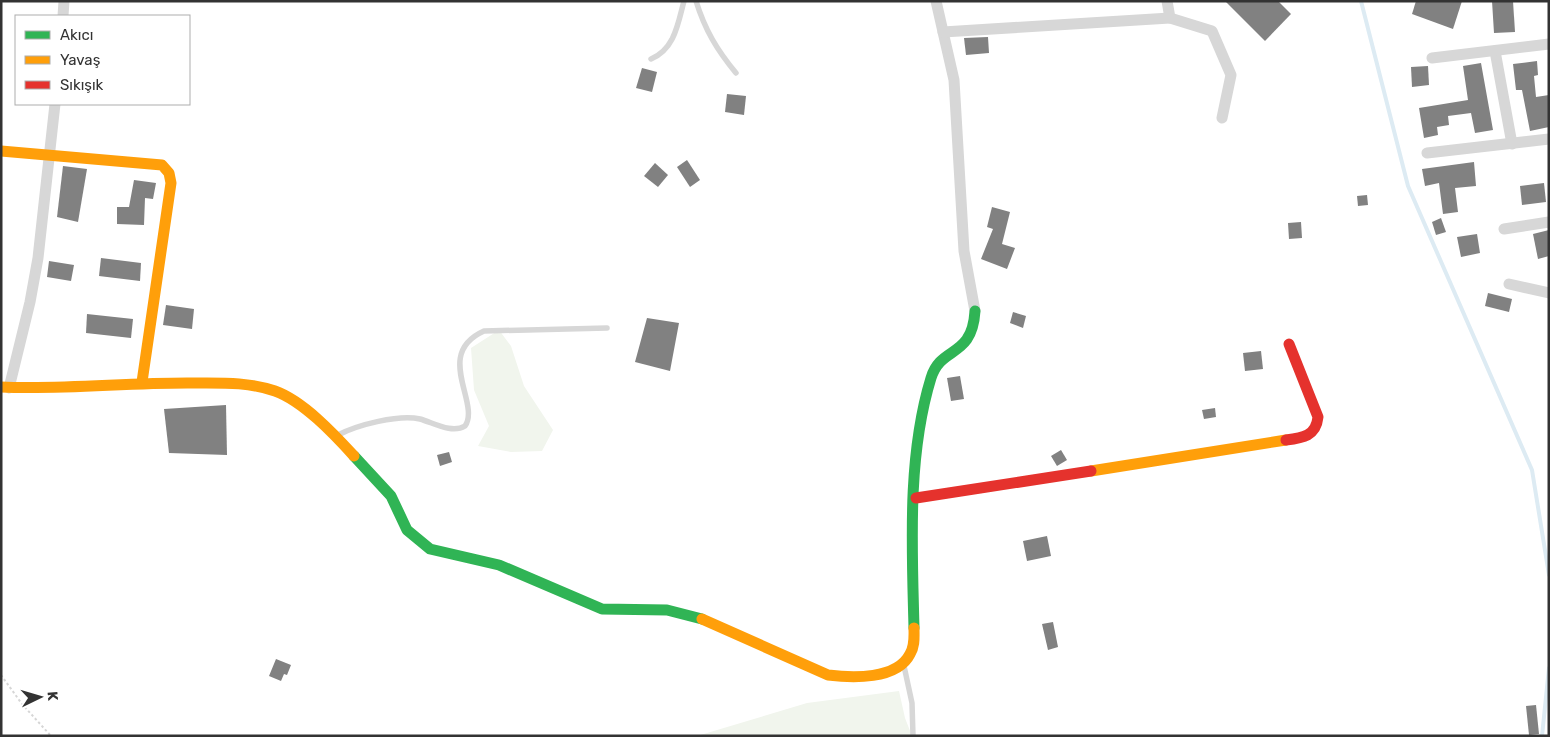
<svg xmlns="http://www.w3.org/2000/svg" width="1550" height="737" font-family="Rubik,sans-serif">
  <rect width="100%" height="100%" fill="#fff"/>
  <g fill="#f1f5ed">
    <polygon points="499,330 511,346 524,386 553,430 542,451 511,452 478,446 489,426 474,390 471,348"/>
    <polygon points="899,691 905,718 912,736 697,736 807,703"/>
  </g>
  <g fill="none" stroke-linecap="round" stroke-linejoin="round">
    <g stroke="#ddebf3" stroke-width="4">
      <polyline points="1361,1 1408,186 1532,470 1549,575"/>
      <polyline points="1542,736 1549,668"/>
    </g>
  </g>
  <g fill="#818181">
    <polygon points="1225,1 1278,1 1291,14 1265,41"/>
    <polygon points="1416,1 1462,1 1453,29 1412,14"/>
    <polygon points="1492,1 1513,1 1515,32 1494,33"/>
    <polygon points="988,37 989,53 966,55 964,38"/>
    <polygon points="1537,61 1538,75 1534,76 1536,97 1549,95 1549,127 1530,131 1522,90 1516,90 1513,64"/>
    <polygon points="1481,63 1493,130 1475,133 1471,113 1448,116 1449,125 1437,127 1438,135 1424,138 1419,108 1468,100 1463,66"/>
    <polygon points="1428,66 1429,85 1412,87 1411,67"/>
    <polygon points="642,68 657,72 652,92 636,88"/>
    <polygon points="727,94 746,96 744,115 725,112"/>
    <polygon points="687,160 700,180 690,187 677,167"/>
    <polygon points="1474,162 1476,186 1455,188 1458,212 1443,214 1439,183 1425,186 1422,169"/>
    <polygon points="655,163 668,175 658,187 644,176"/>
    <polygon points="63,166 87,169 78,222 57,217"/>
    <polygon points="134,180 156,183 153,199 145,198 144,225 117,224 117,207 129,207"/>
    <polygon points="1544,183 1546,202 1522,205 1520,186"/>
    <polygon points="1367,195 1368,205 1358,206 1357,196"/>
    <polygon points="992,207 1010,212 1002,244 1015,248 1007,269 981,259 993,229 987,227"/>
    <polygon points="1441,218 1446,232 1436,235 1432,222"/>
    <polygon points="1301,222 1302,238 1289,239 1288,223"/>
    <polygon points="1549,230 1549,256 1538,259 1533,234"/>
    <polygon points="1477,234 1480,253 1461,257 1457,237"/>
    <polygon points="101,258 141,263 140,281 99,276"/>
    <polygon points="49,261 74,265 71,281 47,277"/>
    <polygon points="1488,293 1512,299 1509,312 1485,306"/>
    <polygon points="166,305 194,309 192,329 163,325"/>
    <polygon points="1013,312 1026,316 1023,328 1010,323"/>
    <polygon points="87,314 133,319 131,338 86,333"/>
    <polygon points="647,318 679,323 670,371 635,362"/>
    <polygon points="1261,351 1263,369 1245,371 1243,353"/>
    <polygon points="960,376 964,399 951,401 947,378"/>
    <polygon points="226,405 227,455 169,453 164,409"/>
    <polygon points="1215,408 1216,417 1204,419 1202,410"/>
    <polygon points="1061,450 1067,460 1057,466 1051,456"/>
    <polygon points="449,452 452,462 440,466 437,455"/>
    <polygon points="1047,536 1051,556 1027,561 1023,541"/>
    <polygon points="1053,622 1058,647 1048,650 1042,624"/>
    <polygon points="276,659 291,665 287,675 284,674 281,681 269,676"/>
    <polygon points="1536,705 1539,734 1529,735 1526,706"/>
  </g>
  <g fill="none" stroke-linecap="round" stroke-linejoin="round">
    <polyline stroke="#d6d6d6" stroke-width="2" stroke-dasharray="2.5 2.5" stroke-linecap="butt" points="1,675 22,704 51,736"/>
    <g stroke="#d7d7d7" stroke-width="5.5">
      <path d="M696,1C705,30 717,50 736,73"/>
      <path d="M651,59C675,49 678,23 684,1"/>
      <path d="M338,435C357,425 399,414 420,419C434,423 452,434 465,426C481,403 433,354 484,331L607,328"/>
      <polyline points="904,666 912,703 913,736"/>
    </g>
    <g stroke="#d7d7d7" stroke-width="11">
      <polyline points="936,1 954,80 964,251 975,311"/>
      <polyline points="1167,1 1170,18 1212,31 1231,75 1222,118"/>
      <polyline points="63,16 64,1"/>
      <polyline points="943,32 1170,18"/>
      <polyline points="1495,51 1512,144"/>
      <polyline points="1432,58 1549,44"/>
      <polyline points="1427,153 1549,139"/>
      <polyline points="1504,229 1549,222"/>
      <polyline points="1509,284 1549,293"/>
      <polyline points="9,388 30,302 38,258 55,104"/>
    </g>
    <g stroke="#30b455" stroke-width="11">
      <polyline points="354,456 391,496 407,530 430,549 499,565 602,609 667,610 702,619"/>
      <path d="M914,628C912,547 907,456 931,378C941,345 972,359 975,311"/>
    </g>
    <g stroke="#ff9f0a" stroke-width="11">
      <polyline points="1,151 162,165 169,173 171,183 142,382"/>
      <path d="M1,387C66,390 131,382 196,383C222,383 249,382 275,391C303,401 334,434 354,456"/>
      <polyline points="1091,471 1286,440"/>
      <path d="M702,619L828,675C852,678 897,680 910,654C915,646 914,637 914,628"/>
    </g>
    <g stroke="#e5322d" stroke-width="11">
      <path d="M1286,440C1303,438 1316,436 1318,417L1289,344"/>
      <polyline points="916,498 1091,471"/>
    </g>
  </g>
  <rect width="1550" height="737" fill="none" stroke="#333333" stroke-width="5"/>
  <rect x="15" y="15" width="175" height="90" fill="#ffffff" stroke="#adadad"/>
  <rect x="25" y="31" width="25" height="8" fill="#30b455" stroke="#adadad"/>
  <text x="60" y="40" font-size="15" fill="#333333">Akıcı</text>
  <rect x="25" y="56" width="25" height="8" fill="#ff9f0a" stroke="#adadad"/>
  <text x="60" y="65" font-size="15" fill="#333333">Yavaş</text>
  <rect x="25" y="81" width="25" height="8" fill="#e5322d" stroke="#adadad"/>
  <text x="60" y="90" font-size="15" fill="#333333">Sıkışık</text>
  <g transform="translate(40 697) rotate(85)" stroke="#ffffff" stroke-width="4" paint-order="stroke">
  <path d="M0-4L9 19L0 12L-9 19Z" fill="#333333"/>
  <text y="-8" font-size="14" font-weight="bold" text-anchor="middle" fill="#333333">K</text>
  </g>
</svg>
